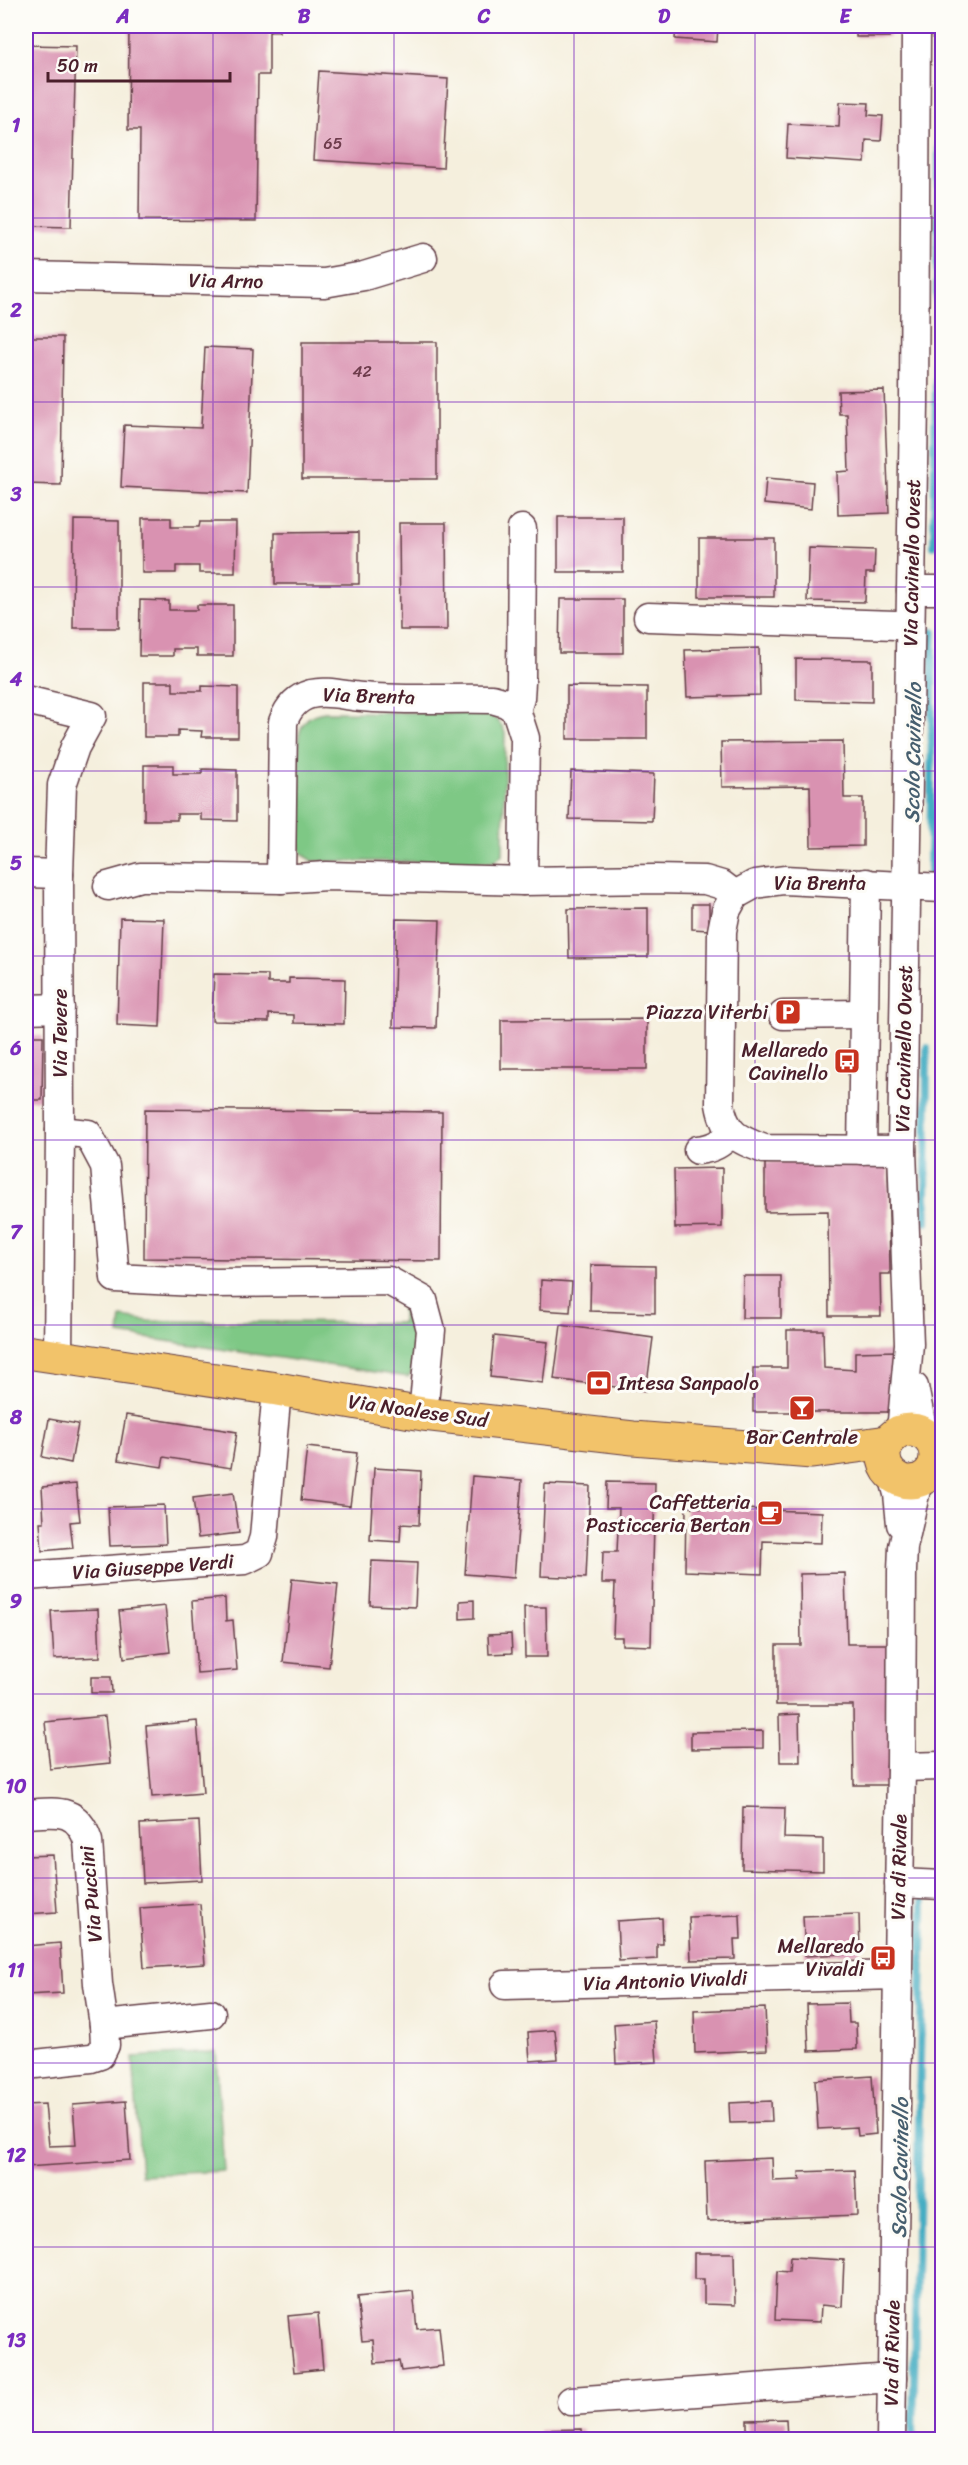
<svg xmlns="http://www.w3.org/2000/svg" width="968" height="2465" font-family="Sriracha,sans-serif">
  <rect width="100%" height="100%" fill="#fdfcf7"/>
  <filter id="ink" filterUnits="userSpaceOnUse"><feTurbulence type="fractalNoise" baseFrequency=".0167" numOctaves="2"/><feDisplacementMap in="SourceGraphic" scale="12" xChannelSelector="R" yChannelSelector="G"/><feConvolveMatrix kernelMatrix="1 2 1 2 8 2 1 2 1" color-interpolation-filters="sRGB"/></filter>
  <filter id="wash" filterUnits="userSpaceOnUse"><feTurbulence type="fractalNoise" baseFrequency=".008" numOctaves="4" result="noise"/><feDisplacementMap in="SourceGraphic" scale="24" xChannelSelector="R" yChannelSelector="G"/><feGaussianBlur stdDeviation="1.35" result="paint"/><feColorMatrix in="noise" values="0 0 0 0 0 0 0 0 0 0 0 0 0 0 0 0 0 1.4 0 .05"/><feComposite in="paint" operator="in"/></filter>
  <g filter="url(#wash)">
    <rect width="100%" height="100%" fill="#f5efdd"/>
    <g fill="#7ec885" stroke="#647458" stroke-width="1.5">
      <path d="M325,712L480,713C493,716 501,720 505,733L503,854L494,862L313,861L302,854L298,839L300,811L299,735C303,720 309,714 325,712Z"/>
      <path d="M402,1306C424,1307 421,1349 416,1364C414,1368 411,1373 408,1377L119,1334L121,1317L149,1321L402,1323Z"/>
      <polygon points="216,2052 224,2171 141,2175 133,2057"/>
    </g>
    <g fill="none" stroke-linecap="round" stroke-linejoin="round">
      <g stroke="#44adc3" stroke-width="8">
        <polyline points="934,546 941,26"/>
        <polyline points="930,874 933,632"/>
        <polyline points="926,1222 927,1048"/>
        <polyline points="913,2440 923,1898"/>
      </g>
    </g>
    <g id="blocks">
      <g fill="#d992b1">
        <polygon points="129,26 279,26 279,32 269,32 269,75 258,75 256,221 139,220 140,130 128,130"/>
        <polygon points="676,26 718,26 717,42 675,39"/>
        <rect x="856" y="26" width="33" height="11"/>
        <polygon points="26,45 76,46 71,227 26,226"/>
        <polygon points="319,71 448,79 443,168 313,160"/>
        <polygon points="840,102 869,103 868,115 883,116 881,141 866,140 865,163 786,158 788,124 839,127"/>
        <polygon points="26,337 63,337 61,485 26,484"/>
        <rect x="302" y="342" width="135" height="137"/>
        <polygon points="205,347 253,349 247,493 121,487 124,425 201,428"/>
        <polygon points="884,390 889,513 838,515 837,472 849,471 847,414 839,414 838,391"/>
        <polygon points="766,478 813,482 811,509 764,504"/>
        <rect x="558" y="517" width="65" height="55"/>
        <polygon points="142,518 171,518 171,527 199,527 200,522 236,522 235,573 199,573 199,566 176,566 176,573 142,573"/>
        <polygon points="74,520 119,521 119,628 73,628"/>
        <polygon points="399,523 446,523 447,630 400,630"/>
        <polygon points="359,532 359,584 275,584 275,533"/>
        <rect x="699" y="538" width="75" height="59"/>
        <polygon points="809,548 875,550 874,573 866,573 865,602 807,601"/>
        <polygon points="560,599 623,599 623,653 559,653"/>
        <polygon points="140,600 169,601 169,610 197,610 197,605 233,605 233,656 197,656 197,649 173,649 173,656 139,656"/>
        <polygon points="759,648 760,695 687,697 685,650"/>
        <polygon points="796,659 872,660 872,702 796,700"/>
        <polygon points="144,682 173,682 173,691 202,691 202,686 238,687 238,737 201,737 202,731 178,730 178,737 144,737"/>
        <polygon points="567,686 647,687 647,739 567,739"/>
        <polygon points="843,741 844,798 863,798 863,846 811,847 810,786 722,787 721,742"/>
        <polygon points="144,765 173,765 173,774 202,774 202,769 237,770 237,821 201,820 201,814 177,814 177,820 144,820"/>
        <polygon points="571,771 654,774 652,821 569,819"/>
        <polygon points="692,904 709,904 709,930 692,929"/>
        <polygon points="648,908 648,957 569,958 568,909"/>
        <polygon points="120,918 164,919 160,1027 117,1025"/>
        <polygon points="396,919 440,920 436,1028 393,1027"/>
        <polygon points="214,974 268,975 268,983 289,983 289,978 345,979 344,1024 294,1023 294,1015 269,1014 269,1022 212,1021"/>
        <polygon points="647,1019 647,1069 501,1069 501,1020"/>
        <polygon points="26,1036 43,1036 42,1100 26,1100"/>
        <polygon points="145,1109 442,1112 441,1261 144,1258"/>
        <polygon points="888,1161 890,1274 880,1274 881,1316 829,1316 828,1211 765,1212 765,1162"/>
        <polygon points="722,1168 722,1227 675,1228 674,1169"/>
        <polygon points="591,1265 655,1266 655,1313 590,1311"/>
        <polygon points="743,1276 781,1276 781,1318 742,1318"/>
        <polygon points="541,1280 572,1282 570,1312 540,1310"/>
        <polygon points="561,1325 653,1338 646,1391 554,1379"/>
        <polygon points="787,1330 823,1330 824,1368 855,1370 855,1352 897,1351 897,1381 891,1381 892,1412 753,1412 753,1368 787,1368"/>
        <polygon points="494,1336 548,1342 543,1383 490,1377"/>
        <polygon points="126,1415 237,1432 231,1468 164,1457 162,1467 118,1460"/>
        <polygon points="49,1419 78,1424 71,1463 42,1457"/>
        <polygon points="307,1447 357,1453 350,1506 301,1500"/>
        <polygon points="374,1468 421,1471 419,1525 401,1524 400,1542 370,1540"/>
        <polygon points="472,1476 522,1480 514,1578 465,1574"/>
        <polygon points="607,1482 655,1483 651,1646 622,1645 622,1637 613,1637 615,1583 602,1583 603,1552 617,1552 619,1508 606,1508"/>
        <polygon points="76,1484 80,1521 70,1522 73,1548 42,1551 40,1522 44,1522 42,1487"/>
        <polygon points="545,1484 590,1486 586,1578 541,1576"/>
        <polygon points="233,1493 239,1533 198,1538 193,1498"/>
        <polygon points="164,1505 166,1544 110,1546 108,1507"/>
        <polygon points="686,1507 822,1512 821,1543 763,1541 762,1574 685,1571"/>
        <polygon points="372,1561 417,1563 415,1607 370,1605"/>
        <polygon points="845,1573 847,1644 891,1644 892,1785 854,1785 853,1705 776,1705 776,1645 801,1645 800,1574"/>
        <polygon points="292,1579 338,1584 329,1667 283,1662"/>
        <polygon points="225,1598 226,1621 233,1620 237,1670 197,1673 192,1601"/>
        <polygon points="474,1600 474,1618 460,1619 460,1601"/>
        <polygon points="165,1606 170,1652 124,1658 119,1611"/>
        <polygon points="524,1607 546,1607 547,1657 525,1657"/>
        <polygon points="98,1609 100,1657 54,1659 51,1611"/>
        <polygon points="511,1634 512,1653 489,1654 488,1635"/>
        <polygon points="91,1677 111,1677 112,1693 91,1693"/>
        <polygon points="799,1714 800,1762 780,1762 779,1715"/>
        <polygon points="105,1716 110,1763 50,1769 45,1722"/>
        <polygon points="197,1721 203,1793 152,1797 146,1726"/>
        <polygon points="763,1731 763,1748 691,1749 691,1732"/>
        <polygon points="743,1807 785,1808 784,1838 823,1839 823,1871 742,1869"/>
        <polygon points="199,1821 202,1880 143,1883 140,1824"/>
        <polygon points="53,1855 57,1912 26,1914 26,1856"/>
        <polygon points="200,1904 205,1964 144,1968 140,1908"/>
        <polygon points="859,1914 860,1953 805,1956 803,1916"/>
        <polygon points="740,1915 741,1939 734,1939 735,1959 691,1960 689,1917"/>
        <polygon points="662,1918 663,1944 657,1944 657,1959 619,1961 617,1921"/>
        <polygon points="60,1943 63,1993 26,1995 26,1946"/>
        <polygon points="848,2003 849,2023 856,2023 857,2049 809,2051 807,2004"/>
        <polygon points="765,2008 767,2050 695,2053 694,2011"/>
        <polygon points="654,2021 657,2062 616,2064 614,2024"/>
        <polygon points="555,2030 558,2059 530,2061 528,2032"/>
        <polygon points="872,2076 876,2134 858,2136 857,2127 818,2129 815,2080"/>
        <polygon points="126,2101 130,2160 26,2167 26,2105 45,2104 49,2146 76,2145 73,2105"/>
        <polygon points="771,2101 772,2122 730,2123 729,2103"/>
        <polygon points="772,2158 773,2181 800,2180 799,2172 855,2170 857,2215 707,2221 705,2161"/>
        <polygon points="694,2253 734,2253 735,2305 704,2304 704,2279 694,2279"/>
        <polygon points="790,2257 844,2260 842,2307 821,2305 820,2322 775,2320 777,2271 789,2272"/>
        <polygon points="413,2291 417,2329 439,2327 443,2366 401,2371 399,2361 375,2363 373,2340 362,2341 357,2297"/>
        <polygon points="318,2313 323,2369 294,2372 288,2316"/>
        <polygon points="786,2419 787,2440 747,2440 747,2420"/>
        <polygon points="582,2429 583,2440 540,2440 539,2430"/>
      </g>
    </g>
  </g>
  <g filter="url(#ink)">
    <use href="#blocks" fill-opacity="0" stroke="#643e46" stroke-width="1.5"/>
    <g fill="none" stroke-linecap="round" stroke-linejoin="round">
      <defs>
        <g id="minor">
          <polyline points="26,276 324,283 364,276 423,258"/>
          <polyline points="911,590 942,590"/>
          <polyline points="648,617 896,625 910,623"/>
          <polyline points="26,700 92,716 75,747 62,785 59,874 60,1131 58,1357"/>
          <polyline points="516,710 520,698 521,682 522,529"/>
          <polyline points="26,873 59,874"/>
          <path d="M281,879L283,722C288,708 296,698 311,694C328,690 345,696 362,697C405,701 449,698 492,699L506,703L516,710L525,738L523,881"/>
          <polyline points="108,886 140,877 156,877 281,879 326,876 523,881 654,879 705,880 722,885 735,895 755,884 784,880 942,888"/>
          <path d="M735,895L726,911L722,931L720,1104C725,1134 737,1139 764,1149L902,1150"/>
          <polyline points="26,1009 60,1008"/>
          <polyline points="783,1015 862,1014"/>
          <polyline points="60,1131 88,1134 105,1166 115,1278 215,1283 389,1281 423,1300 431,1330 423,1414"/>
          <path d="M698,1150C714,1148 720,1144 731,1133"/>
          <polyline points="862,1150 866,883"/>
          <polyline points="914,1387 923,1433"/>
          <polyline points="898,1433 902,1421 909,1344 902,1150 914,404 916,26"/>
          <polyline points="893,1475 898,1494 901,1524"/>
          <polyline points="26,1576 245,1560 259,1553 264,1537 277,1389"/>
          <polyline points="901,1767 942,1766"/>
          <path d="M26,1814C56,1812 77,1807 88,1841L98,1984L104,2025L211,2014"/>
          <polyline points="899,1883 942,1885"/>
          <polyline points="505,1985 898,1975"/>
          <polyline points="26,2065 91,2058 100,2055 105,2045 104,2025"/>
          <polyline points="571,2401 892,2378"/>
          <polyline points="891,2440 901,1767 902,1571 903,1547 918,1481"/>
        </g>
        <g id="major">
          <polyline points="26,1352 277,1389 423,1414 633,1438 812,1452 888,1442"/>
          <circle cx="910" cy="1456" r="26"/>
        </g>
      </defs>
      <use href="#minor" stroke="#643e46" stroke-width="31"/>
      <use href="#major" stroke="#643e46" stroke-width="35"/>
      <use href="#minor" stroke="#fff" stroke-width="28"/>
      <use href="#major" stroke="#f2c36a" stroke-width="33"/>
    </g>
  </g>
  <path fill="none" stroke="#7b2cbf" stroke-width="1.5" stroke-opacity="0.55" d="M213,26V2440M394,26V2440M574,26V2440M755,26V2440M26,218H942M26,402H942M26,587H942M26,771H942M26,956H942M26,1140H942M26,1325H942M26,1509H942M26,1694H942M26,1878H942M26,2063H942M26,2247H942"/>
  <defs>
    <symbol id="parking-square" viewBox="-11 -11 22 22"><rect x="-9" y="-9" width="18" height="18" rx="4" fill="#c8321e" stroke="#fdfcf7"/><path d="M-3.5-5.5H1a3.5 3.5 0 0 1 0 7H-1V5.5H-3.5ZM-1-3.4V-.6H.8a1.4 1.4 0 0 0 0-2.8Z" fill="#fff"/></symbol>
    <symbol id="bus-square" viewBox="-11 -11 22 22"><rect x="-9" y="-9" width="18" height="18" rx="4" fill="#c8321e" stroke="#fdfcf7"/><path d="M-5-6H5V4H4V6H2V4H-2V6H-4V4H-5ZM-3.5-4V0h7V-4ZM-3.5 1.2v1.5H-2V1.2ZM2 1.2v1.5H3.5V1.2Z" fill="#fff"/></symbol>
    <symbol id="bank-square" viewBox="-11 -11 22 22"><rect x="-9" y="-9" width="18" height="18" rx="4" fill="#c8321e" stroke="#fdfcf7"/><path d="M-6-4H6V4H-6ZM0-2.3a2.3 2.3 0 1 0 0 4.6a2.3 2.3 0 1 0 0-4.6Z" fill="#fff"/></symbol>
    <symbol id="bar-square" viewBox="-11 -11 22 22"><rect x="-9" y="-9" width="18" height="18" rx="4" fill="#c8321e" stroke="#fdfcf7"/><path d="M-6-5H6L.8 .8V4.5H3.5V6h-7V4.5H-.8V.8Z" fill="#fff"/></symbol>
    <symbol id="cafe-square" viewBox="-11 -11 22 22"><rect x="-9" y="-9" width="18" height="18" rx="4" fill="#c8321e" stroke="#fdfcf7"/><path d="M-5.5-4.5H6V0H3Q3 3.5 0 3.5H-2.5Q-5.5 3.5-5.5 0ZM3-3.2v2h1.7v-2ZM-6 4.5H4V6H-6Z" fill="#fff"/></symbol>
  </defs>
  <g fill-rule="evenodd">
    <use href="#parking-square" x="773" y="997" width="30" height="30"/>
    <use href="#bus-square" x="832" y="1046" width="30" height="30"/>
    <use href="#bank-square" x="584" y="1368" width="30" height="30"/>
    <use href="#bar-square" x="787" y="1393" width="30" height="30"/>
    <use href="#cafe-square" x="755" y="1498" width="30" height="30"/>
    <use href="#bus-square" x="868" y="1943" width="30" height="30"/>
  </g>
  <g text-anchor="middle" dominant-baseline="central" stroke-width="6" stroke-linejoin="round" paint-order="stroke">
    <g font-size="16" fill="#6e3c4c">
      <text x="333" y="143">65</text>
      <text x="362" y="371">42</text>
    </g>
    <g font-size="20" fill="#4a1f2b" stroke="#fdfcf7">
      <text transform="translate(226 281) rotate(1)">Via Arno</text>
      <text transform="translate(912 563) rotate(-89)">Via Cavinello Ovest</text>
      <text transform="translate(369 696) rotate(2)">Via Brenta</text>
      <text x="820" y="883">Via Brenta</text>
      <text transform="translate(60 1033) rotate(-90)">Via Tevere</text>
      <text transform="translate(904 1049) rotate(-89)">Via Cavinello Ovest</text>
      <text transform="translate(418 1411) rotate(8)">Via Noalese Sud</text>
      <text transform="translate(153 1567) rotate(-4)">Via Giuseppe Verdi</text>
      <text transform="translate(899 1867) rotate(-89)">Via di Rivale</text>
      <text transform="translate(91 1894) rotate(-95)">Via Puccini</text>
      <text transform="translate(665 1981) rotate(-2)">Via Antonio Vivaldi</text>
      <text transform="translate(892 2353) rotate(-89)">Via di Rivale</text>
    </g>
    <g font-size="20" fill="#4a1f2b" stroke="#fdfcf7" text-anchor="end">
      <text x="768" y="1012">Piazza Viterbi</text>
      <text x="828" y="1050">Mellaredo<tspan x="828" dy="23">Cavinello</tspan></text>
      <text x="618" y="1383" text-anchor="start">Intesa Sanpaolo</text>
      <text x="802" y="1437" text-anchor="middle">Bar Centrale</text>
      <text x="750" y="1502">Caffetteria<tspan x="750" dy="23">Pasticceria Bertan</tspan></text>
      <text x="864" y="1946">Mellaredo<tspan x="864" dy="23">Vivaldi</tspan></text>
    </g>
    <g font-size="21" font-style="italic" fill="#475f6f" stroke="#fdfcf7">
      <text transform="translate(913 753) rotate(-89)">Scolo Cavinello</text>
      <text transform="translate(900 2168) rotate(-89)">Scolo Cavinello</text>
    </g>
  </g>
  <rect width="968" height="2465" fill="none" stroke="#fdfcf7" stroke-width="66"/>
  <path d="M48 72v9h182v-9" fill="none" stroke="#4a1f2b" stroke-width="3"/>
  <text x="57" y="72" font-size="18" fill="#4a1f2b" stroke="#fdfcf7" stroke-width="4.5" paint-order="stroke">50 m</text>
  <rect x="33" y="33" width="902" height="2399" fill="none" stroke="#7b2cbf" stroke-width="2"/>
  <g font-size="20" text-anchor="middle" font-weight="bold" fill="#7b2cbf">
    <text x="123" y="23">A</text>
    <text x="304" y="23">B</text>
    <text x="484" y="23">C</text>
    <text x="664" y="23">D</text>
    <text x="845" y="23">E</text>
    <text x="16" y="132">1</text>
    <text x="16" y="317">2</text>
    <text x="16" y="501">3</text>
    <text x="16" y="686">4</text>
    <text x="16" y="870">5</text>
    <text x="16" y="1055">6</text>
    <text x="16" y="1239">7</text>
    <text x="16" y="1424">8</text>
    <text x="16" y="1608">9</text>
    <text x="16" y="1793">10</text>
    <text x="16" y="1977">11</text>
    <text x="16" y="2162">12</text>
    <text x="16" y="2347">13</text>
  </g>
</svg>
